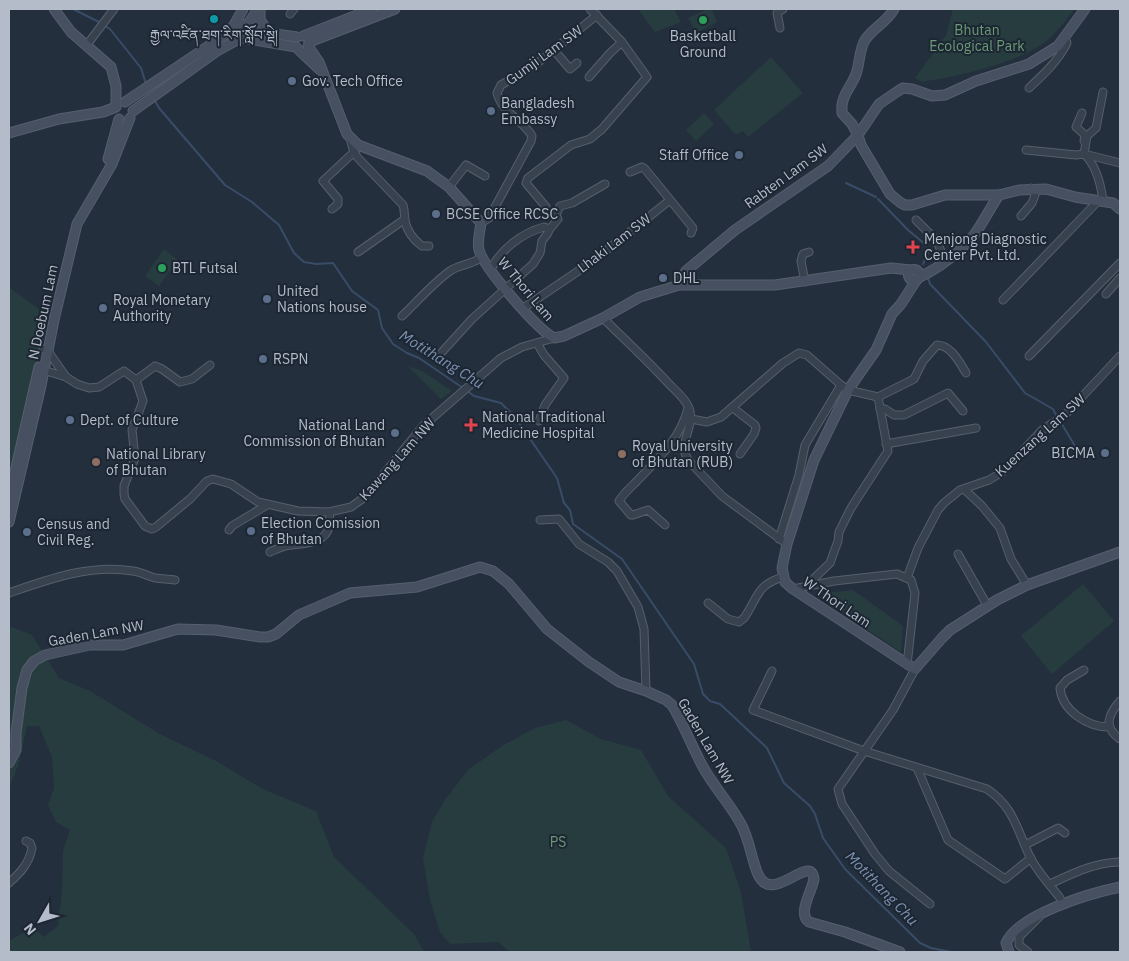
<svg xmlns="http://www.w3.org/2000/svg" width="1129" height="961" font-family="'IBM Plex Sans','Noto Serif Tibetan',sans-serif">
  <rect width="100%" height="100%" fill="#242f3e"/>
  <g fill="#263c3f">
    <polygon points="638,9 674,9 681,22 655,32"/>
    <polygon points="708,9 711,9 717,22 696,33 688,18"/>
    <path d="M953,9H1075C1067,18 1059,30 1050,38C1020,64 960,75 922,82L915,78L946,35Z"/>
    <polygon points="771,57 803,93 748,137 743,131 738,134 734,133 714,110"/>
    <polygon points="704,113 714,124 696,141 686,130"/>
    <polygon points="164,249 178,260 159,286 145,276"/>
    <polygon points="9,287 48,316 9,501"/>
    <polygon points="408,366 422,371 452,391 441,399"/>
    <polygon points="1083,584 1114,621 1052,674 1021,636"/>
    <polygon points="853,590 903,626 901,652 815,594"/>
    <polygon points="9,626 32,635 59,678 90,691 160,734 216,761 263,789 316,811 334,857 415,935 424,952 9,952 9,941 33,927 44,937 58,926 62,891 63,851 70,830 56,822 48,805 54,788 52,757 39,726 27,726 19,763 9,789"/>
    <polygon points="566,720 601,739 641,750 668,796 726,848 741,892 751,952 509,952 499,942 450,944 440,932 430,900 423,858 432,822 447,797 469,769 505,744 535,728"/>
  </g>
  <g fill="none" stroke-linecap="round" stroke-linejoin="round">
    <g stroke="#394c67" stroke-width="2">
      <polyline points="73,9 101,23"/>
      <polyline points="105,26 110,29 141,68 146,84"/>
      <polyline points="154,99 159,108 225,185 252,202 279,225 294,253 304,262 316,264 333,263 352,291 378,310 382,328 393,344 407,353 419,358 463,388"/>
      <polyline points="846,183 876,197"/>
      <polyline points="878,199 908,230 926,245"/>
      <polyline points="923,264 929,250"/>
      <polyline points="928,278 930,284 986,342 1025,393 1053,409 1057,417"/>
      <polyline points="466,390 474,396 501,403 515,417 557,478 564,503 570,510 573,524 622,559 694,664 703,694 710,701 720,704 767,748 784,783 810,806 815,814 823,838 845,869 920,943 931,948 951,952"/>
      <polyline points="1060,421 1078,451"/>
    </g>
    <defs>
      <g id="street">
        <polyline points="290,14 294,9"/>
        <polyline points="780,28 777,13 783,9"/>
        <polyline points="89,42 114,9"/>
        <polyline points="554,50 570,69 577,63"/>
        <polyline points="589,77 610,53 622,42"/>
        <path d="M1029,88C1044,74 1058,61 1067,43L1065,38"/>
        <polyline points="1082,113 1076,127 1085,135 1084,141"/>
        <path d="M350,138L353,149L357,157L403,205C405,211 404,215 405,221C407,231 414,240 422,246H429"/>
        <polyline points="1026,150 1076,155 1084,154 1120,163"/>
        <polyline points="630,172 642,167 645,169 693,228 691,233"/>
        <polyline points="449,187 466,165 485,176"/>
        <path d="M1103,201C1101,185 1096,165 1084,154L1087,136L1096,128L1103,92"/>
        <polyline points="546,207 526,183 528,178 571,145 590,139 602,129 647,77 622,42 590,9"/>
        <polyline points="332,209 338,204 338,199 323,181 354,152"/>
        <polyline points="1021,216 1032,203 1035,195 1031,188"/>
        <polyline points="916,220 937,241 942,254 948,260"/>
        <path d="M481,223L489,218L531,141L532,136C523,120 502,113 497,93L501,85L535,65L597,15"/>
        <polyline points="549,230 558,219 556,215 560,206 572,203 605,184"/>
        <polyline points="358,252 405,219"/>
        <polyline points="805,282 801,261 803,254 809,252"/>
        <polyline points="1106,294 1120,278"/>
        <polyline points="1003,300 1099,200"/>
        <polyline points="522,309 593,261 670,200"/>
        <path d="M402,316C417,302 433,283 450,271C460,264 472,265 482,257"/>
        <path d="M603,318C625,340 648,361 669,384C676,391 685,398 689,408C696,426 677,443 688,460L722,496L787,544"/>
        <polyline points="537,343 544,355 564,378 545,405 539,421"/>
        <polyline points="43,349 48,351 66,377"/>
        <path d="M442,352L472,319L533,264L540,253L542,241L548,233L549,229L544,227C522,233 501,249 491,269"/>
        <polyline points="1029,356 1120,263"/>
        <polyline points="40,369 66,377 77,384 89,388 99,387 124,371 136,380 143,401 132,430 135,458 124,486 124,494 125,499 145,526 152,529 156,527 190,499 207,481 213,479 231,484 258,502 298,511 329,512 351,507 365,497 422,427 501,358 522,347 554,338"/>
        <polyline points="136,380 155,366 162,369 180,382 192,379 210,365"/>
        <path d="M878,397L914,379L923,361L937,345C951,345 960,363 966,373"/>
        <polyline points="733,408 755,425 756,428 754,434 740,454"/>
        <polyline points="880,409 885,409 894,415 904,415 948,393 963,411"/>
        <polyline points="691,419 707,422 721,417 783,363 799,353 807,355 841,385 848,390 878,397 888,451 851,508 839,532 838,541 830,563 806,586"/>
        <polyline points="886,444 976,428"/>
        <polyline points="964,489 982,506 1000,528 1011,559 1027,585"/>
        <polyline points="540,520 559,519 579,544 608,562 617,571 638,607 644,629 646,691"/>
        <path d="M665,525L648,510L633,515H631L619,501C623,494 631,487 637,481C658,459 681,438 688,408"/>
        <polyline points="229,530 232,526 267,505"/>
        <polyline points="779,539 799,475 805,445 841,385"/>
        <path d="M270,552C277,549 285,545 292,545C315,542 334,541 329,512"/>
        <polyline points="958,554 987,605"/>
        <polyline points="907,578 918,548 938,510 944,503 960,490 989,480 1004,471 1042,430 1065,415 1120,356"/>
        <polyline points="793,589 834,581 897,574 911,580 915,593 907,665"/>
        <path d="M9,593C49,579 90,564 133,571C141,572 148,576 155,578C162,579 168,579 175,580"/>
        <path d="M708,603L728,619L739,622L744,618C758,598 756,585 783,577"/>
        <polyline points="915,669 893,710 838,789 842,804 875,854 889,871 930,904"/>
        <path d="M1084,670L1067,680L1060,688C1062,711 1088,727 1109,727"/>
        <path d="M772,671L753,710L864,751L987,789C1014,807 1017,830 1030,857C1037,871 1050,885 1060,898L1062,904"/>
        <path d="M1120,701C1108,715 1103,727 1120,739"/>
        <polyline points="917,768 948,840 1005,879 1031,858"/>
        <polyline points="1025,845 1058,828 1065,833"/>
        <path d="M9,883C20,873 29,864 32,848L30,843L26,841"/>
        <path d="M1050,884C1072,874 1093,863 1118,862"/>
        <polyline points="1028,952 1019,945 1019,937 1040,916"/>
      </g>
      <g id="secondary">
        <polyline points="54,9 71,32 111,67 116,86 116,106"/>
        <polyline points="260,9 260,20 269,33"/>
        <path d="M894,9C888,21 873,28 865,40C859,50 860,63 856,74C851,88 840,96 842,113L852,124L858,135L861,145L890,194L901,203L905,205H912L945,195H999"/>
        <polyline points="233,27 243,9"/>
        <polyline points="246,27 258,9"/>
        <polyline points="247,30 297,37"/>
        <polyline points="303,36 372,9"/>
        <polyline points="242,38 296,47"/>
        <polyline points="309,42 395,9"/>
        <path d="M308,46L319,62L347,134L358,145L427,171L449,187L481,223C480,231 477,241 479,250C484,268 537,329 554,338L564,336L603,318L640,297L679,285H775L891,268L911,270"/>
        <polyline points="299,50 319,69"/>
        <path d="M125,102L222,37C229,31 235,22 244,25L247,32L244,37L239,39L233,34L232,29"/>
        <polyline points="133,111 217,51 239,39"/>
        <polyline points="9,133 59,119 103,112 116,107"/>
        <polyline points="108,159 119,119"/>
        <circle cx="914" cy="275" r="5.5"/>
        <path d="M918,278C939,268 959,253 974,235C983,223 990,208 999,195L1019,190L1046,189L1075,197L1113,203L1120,209"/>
        <polyline points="917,279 901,304 892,314 876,350 848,390 814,460 787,544 782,568 785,582 793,589 915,669 942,638 950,630 997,600 1027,585 1120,552"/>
        <polyline points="679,285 686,271 735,230 828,166 858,135 879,104 898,91 903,88 912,89 932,96 945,95 976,81 1029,64 1058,46 1085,9"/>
        <polyline points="9,498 39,367"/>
        <polyline points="9,522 41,386 54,320 77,224 112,164 130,118"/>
        <path d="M9,763L16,750V733L22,688L27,670L34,661L45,655L90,645H123L178,629L216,630L260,637H268L276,634L299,615L350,593L417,587L480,567L493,571L509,584L547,629L589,662L619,682L646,691L666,700L672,705C684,725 692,747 703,767C714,787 730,804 741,824C749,839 751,856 757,872C771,909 810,851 814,879C812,891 797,914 809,922L845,932L900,952"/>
        <path d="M1009,952L1006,943C1019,914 1091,893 1120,887"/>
      </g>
    </defs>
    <use href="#street" stroke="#565f6c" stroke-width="9"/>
    <use href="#secondary" stroke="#565f6c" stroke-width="11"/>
    <use href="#street" stroke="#38414e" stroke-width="7"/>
    <use href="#secondary" stroke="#465061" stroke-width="9"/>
  </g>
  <circle fill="#0f9aa8" stroke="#1d2633" stroke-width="2" cx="214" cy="19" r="5"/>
  <g fill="#2e9e5b" stroke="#1d2633" stroke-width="2">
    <circle cx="703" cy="20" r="5"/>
    <circle cx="162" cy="268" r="5"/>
  </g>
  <g fill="#5c6f8a" stroke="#1d2633" stroke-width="2">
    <circle cx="292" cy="81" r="5"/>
    <circle cx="491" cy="111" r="5"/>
    <circle cx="739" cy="155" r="5"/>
    <circle cx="436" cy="214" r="5"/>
    <circle cx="663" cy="278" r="5"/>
    <circle cx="267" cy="299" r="5"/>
    <circle cx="103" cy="308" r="5"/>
    <circle cx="263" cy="359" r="5"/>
    <circle cx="70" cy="420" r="5"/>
    <circle cx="395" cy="433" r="5"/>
    <circle cx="1105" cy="453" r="5"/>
    <circle cx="251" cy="531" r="5"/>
    <circle cx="27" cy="532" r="5"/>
  </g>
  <g fill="#e0444e" stroke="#1d2633" stroke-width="2">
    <path d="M910.5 239.5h5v5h5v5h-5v5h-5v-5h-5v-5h5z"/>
    <path d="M468.5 417.5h5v5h5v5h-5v5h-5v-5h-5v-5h5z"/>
  </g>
  <g fill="#8d6e63" stroke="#1d2633" stroke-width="2">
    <circle cx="622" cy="454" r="5"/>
    <circle cx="96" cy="462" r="5"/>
  </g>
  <g text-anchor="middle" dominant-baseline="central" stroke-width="4" stroke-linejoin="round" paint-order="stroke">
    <g font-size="14" fill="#6b9a76" stroke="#1d2633">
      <text x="977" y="30">Bhutan<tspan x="977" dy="16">Ecological Park</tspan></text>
      <text x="558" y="842">PS</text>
    </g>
    <g font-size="14" fill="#b4bcc9" stroke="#1d2633" text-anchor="start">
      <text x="214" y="35" text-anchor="middle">རྒྱལ་འཛིན་ཐག་རིག་སློབ་སྡེ།</text>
      <text x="703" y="36" text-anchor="middle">Basketball<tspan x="703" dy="16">Ground</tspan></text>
      <text x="302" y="81">Gov. Tech Office</text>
      <text x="501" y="103">Bangladesh<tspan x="501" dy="16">Embassy</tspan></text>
      <text x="729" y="155" text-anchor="end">Staff Office</text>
      <text x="446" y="214">BCSE Office RCSC</text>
      <text x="924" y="239">Menjong Diagnostic<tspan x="924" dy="16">Center Pvt. Ltd.</tspan></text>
      <text x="172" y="268">BTL Futsal</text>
      <text x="673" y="278">DHL</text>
      <text x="277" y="291">United<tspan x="277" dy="16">Nations house</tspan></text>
      <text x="113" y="300">Royal Monetary<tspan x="113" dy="16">Authority</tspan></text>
      <text x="273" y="359">RSPN</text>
      <text x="482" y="417">National Traditional<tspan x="482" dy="16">Medicine Hospital</tspan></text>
      <text x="80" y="420">Dept. of Culture</text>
      <text x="385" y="425" text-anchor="end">National Land<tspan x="385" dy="16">Commission of Bhutan</tspan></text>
      <text x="632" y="446">Royal University<tspan x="632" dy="16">of Bhutan (RUB)</tspan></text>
      <text x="1095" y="453" text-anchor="end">BICMA</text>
      <text x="106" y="454">National Library<tspan x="106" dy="16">of Bhutan</tspan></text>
      <text x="261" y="523">Election Comission<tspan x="261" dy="16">of Bhutan</tspan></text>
      <text x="37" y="524">Census and<tspan x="37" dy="16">Civil Reg.</tspan></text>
    </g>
    <g font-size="14" fill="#b4bcc9" stroke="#1d2633">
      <text transform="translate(544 55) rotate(-36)">Gumji Lam SW</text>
      <text transform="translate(786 176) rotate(-36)">Rabten Lam SW</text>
      <text transform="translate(614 243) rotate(-37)">Lhaki Lam SW</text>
      <text transform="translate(526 289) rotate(50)">W Thori Lam</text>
      <text transform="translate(43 312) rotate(-78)">N Doebum Lam</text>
      <text transform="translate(1040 435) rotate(-42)">Kuenzang Lam SW</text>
      <text transform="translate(397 459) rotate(-48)">Kawang Lam NW</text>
      <text transform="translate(837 602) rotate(34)">W Thori Lam</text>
      <text transform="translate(96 633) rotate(-10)">Gaden Lam NW</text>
      <text transform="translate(706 741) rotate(60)">Gaden Lam NW</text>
    </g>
    <g font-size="15" font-style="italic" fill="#7c92b1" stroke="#1d2633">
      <text transform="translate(442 359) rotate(32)">Motithang Chu</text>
      <text transform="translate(882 888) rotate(46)">Motithang Chu</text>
    </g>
  </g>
  <rect width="1129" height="961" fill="none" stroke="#b4bcc9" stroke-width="20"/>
  <g transform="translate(40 921) rotate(231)" stroke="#1d2633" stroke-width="4" paint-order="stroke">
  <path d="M0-4L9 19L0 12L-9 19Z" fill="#b4bcc9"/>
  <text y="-8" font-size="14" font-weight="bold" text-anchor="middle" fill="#b4bcc9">N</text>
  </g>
</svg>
